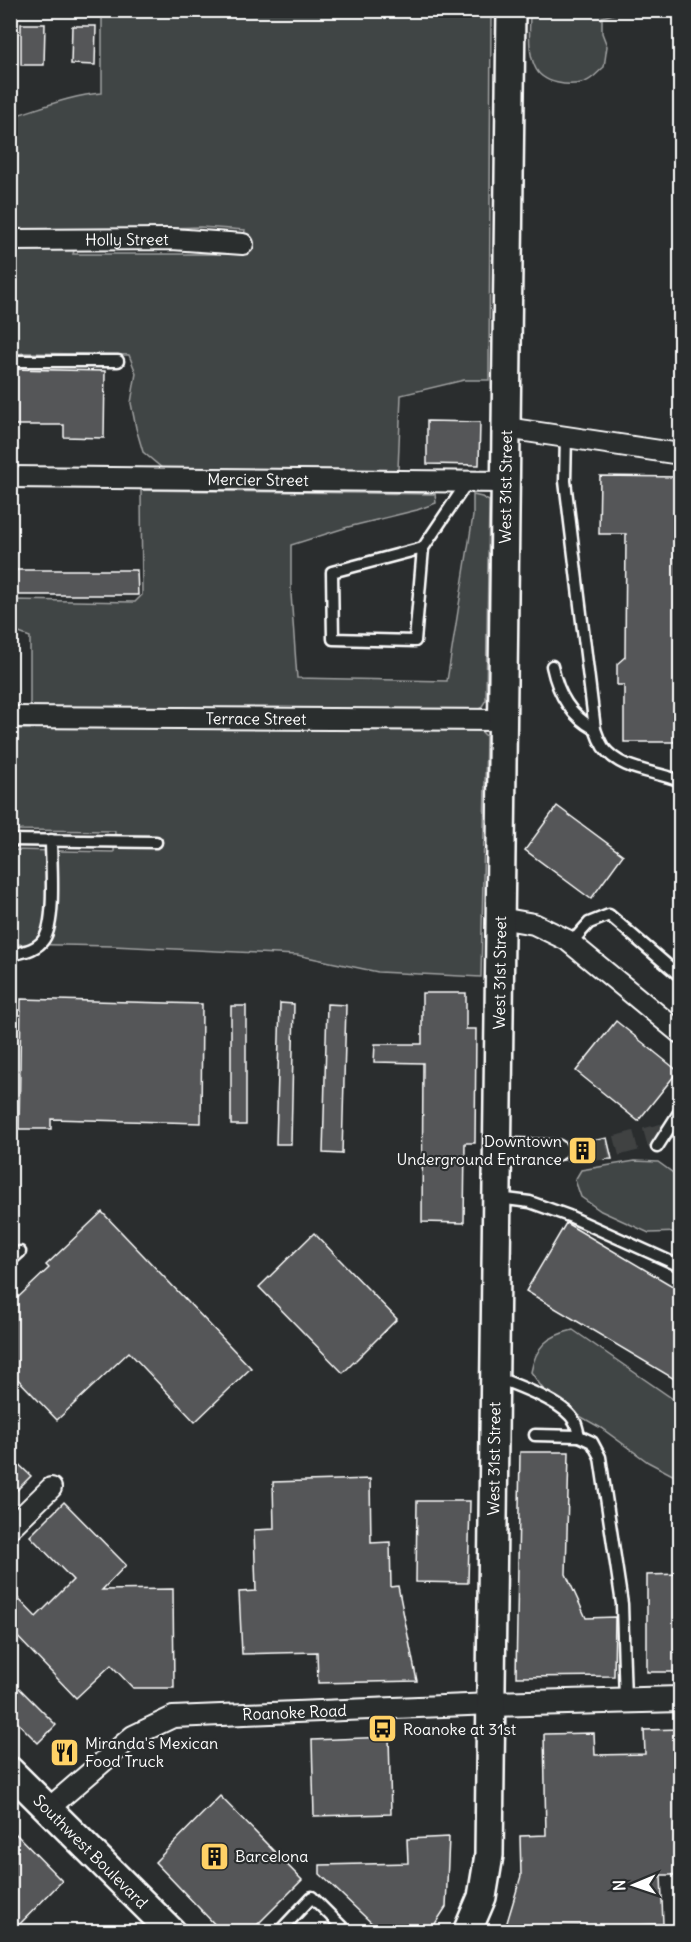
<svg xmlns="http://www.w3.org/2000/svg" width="691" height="1942" font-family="Delius,sans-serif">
  <rect width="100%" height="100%" fill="#2a2d2e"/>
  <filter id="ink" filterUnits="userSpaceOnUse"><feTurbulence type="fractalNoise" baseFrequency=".0167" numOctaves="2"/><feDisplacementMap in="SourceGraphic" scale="12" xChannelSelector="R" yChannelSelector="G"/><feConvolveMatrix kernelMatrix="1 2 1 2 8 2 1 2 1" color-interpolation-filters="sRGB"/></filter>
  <g filter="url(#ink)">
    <g fill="#414445" stroke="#a0a2a2" stroke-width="1.5" fill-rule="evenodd">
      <path d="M102,11H491L489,380H464L401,395L398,470L162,468L143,452L136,428L131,403L136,373L129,355L24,353L11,355V117C41,108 71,95 102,93ZM200,227L245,230L241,254H73L80,231Z"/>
      <path d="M530,11V10L626,11L602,17V33L607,46L604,67C598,72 592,80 585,82C570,87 542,84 535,67C527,50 530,29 530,11Z"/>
      <polygon points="141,490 435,494 436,503 417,510 348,527 291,545 291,594 297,678 447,681 473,516 473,495 482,497 489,501 486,700 481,708 471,712 478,728 486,736 481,977 378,972 297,955 113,946 11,944 11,850 114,852 115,831 11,830 11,729 30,729 30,637 11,630 11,600 135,602 142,595"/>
      <polygon points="635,1161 658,1162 680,1178 680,1232 649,1233 601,1211 581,1197 575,1180 581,1170"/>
      <path d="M573,1330L680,1404V1479L648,1462L601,1428L567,1409L543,1389L531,1372C536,1346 547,1336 573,1330Z"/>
    </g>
    <g fill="#555758" stroke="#fff" stroke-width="1.5">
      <polygon points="21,24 45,24 44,65 21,65"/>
      <polygon points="72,26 96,26 95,65 71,64"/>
      <polygon points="10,369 105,371 104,438 64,437 64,425 10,425"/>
      <polygon points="427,421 480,422 479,465 427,464"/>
      <polygon points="600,476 681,477 681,742 624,742 624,685 617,685 617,664 625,657 626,534 599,534"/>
      <polygon points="10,570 137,570 138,595 10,595"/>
      <polygon points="557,806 623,855 591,899 525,850"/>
      <polygon points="422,993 466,993 466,1029 476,1029 475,1143 465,1143 464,1223 422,1222 423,1063 374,1062 375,1044 422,1044"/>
      <polygon points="21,999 202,1004 201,1123 51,1119 51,1129 19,1129"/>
      <polygon points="280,1003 294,1004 291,1144 276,1144"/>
      <polygon points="327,1004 346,1005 342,1154 323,1153"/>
      <rect x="231" y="1006" width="15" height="119"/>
      <polygon points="616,1021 678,1071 638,1121 576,1071"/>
      <polygon points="607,1138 612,1159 563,1160 569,1151 565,1141 586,1142"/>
      <polygon points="102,1212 251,1368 195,1422 129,1352 57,1420 10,1371 10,1305 49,1268 46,1265"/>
      <polygon points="566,1223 681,1291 681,1383 526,1291"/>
      <polygon points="314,1233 397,1319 343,1373 259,1287"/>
      <polygon points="520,1452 569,1452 566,1574 586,1618 615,1617 614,1676 516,1677"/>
      <polygon points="10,1456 31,1476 10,1497"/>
      <polygon points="370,1479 371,1543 390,1542 391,1587 398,1586 417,1681 318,1683 317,1652 242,1654 239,1592 256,1591 254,1530 274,1529 273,1482"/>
      <polygon points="417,1501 470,1501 468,1583 416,1582"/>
      <polygon points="64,1502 126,1565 102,1590 173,1589 174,1688 133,1688 111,1665 76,1698 10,1629 10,1590 36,1617 73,1580 30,1536"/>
      <polygon points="681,1574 681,1672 647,1672 647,1575"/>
      <polygon points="10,1679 56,1725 38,1743 10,1715"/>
      <polygon points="681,1729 681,1875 661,1875 663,1924 505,1929 521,1876 520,1836 546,1835 544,1734 594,1733 595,1755 645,1754 644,1730"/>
      <polygon points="389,1737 391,1814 314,1816 312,1740"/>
      <polygon points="220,1796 302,1880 250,1932 222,1932 155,1862"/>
      <polygon points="10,1828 62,1881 12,1932 10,1932"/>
      <polygon points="449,1837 446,1907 431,1930 381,1932 320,1874 320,1865 408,1863 407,1839"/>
    </g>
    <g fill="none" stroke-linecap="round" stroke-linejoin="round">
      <polyline stroke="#3f4243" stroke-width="20" stroke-dasharray="20 10" stroke-linecap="butt" points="557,1150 601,1150 680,1129"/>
      <defs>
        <g id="service">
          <polyline points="10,361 118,361"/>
          <path d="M566,436L565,481L595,729C597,735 600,742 603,747C622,772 654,770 680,781"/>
          <polyline points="423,548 415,641 333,639 332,572 423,548 468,481"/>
          <path d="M552,666C558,694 570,716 595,729"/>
          <polyline points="10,840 156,842"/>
          <polyline points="571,943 589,923 609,915 680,976"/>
          <path d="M10,955C22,952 37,950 44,939C56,922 51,863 51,840"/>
          <polyline points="657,1147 680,1111"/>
          <polyline points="498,1198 530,1202 569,1216 680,1266"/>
          <polyline points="10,1261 20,1252"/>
          <path d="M496,1377C517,1386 564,1401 575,1422C577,1426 578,1432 579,1436"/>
          <polyline points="535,1435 579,1436 592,1442 600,1457 622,1604 625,1701"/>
          <polyline points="279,1932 312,1897 347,1932"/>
        </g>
        <g id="minor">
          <path id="s1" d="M10,240L172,239L243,244"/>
          <polyline points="506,428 680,454"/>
          <path id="s2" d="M10,477L505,482"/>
          <path id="s3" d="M10,717L503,720"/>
          <polyline points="500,918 534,924 567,940 680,1033"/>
          <polyline points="498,1148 557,1150"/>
          <polyline points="10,1528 51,1488"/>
          <path id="s4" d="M48,1809L133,1736L173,1717L492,1704"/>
        </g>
        <polyline id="tertiary" points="492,1704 680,1699"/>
        <g id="secondary">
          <path id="s5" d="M10,1771L172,1932"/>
          <path id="s6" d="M467,1932L482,1897L489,1855L511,10"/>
        </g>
      </defs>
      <use href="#service" stroke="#fff" stroke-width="15"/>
      <use href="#minor" stroke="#fff" stroke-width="24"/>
      <use href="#tertiary" stroke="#fff" stroke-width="28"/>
      <use href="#secondary" stroke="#fff" stroke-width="32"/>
      <use href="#service" stroke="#2a2d2e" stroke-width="10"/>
      <use href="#minor" stroke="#2a2d2e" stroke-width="20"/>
      <use href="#tertiary" stroke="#2a2d2e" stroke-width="24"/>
      <use href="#secondary" stroke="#2a2d2e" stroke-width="27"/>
    </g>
  </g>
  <defs>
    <symbol id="building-square" viewBox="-11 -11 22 22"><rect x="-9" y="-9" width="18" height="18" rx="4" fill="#ffd166" stroke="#2a2d2e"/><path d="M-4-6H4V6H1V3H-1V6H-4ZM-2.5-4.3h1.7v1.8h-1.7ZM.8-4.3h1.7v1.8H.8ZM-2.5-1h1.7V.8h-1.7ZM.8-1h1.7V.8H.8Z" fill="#111"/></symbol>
    <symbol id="bus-square" viewBox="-11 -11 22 22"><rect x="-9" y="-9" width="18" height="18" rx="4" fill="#ffd166" stroke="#2a2d2e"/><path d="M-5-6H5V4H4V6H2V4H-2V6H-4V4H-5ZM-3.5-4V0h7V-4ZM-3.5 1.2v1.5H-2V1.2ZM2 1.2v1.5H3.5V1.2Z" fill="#111"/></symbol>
    <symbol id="restaurant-square" viewBox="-11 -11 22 22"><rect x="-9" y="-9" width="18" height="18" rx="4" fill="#ffd166" stroke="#2a2d2e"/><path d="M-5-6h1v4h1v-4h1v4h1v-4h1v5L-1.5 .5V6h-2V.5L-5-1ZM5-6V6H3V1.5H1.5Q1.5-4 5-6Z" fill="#111"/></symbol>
  </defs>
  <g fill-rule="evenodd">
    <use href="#building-square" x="566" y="1134" width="33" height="33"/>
    <use href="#bus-square" x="366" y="1712" width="33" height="33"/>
    <use href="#restaurant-square" x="48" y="1736" width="33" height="33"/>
    <use href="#building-square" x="198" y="1840" width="33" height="33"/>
  </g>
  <g text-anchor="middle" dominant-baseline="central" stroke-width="4.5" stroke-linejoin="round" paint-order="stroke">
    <g font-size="16" fill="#fff" stroke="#2a2d2e">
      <text stroke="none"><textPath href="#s1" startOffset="117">Holly Street</textPath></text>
      <text stroke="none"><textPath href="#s2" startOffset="248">Mercier Street</textPath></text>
      <text stroke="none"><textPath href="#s6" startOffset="1449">West 31st Street</textPath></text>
      <text stroke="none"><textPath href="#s3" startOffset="246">Terrace Street</textPath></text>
      <text stroke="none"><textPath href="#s6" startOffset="963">West 31st Street</textPath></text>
      <text stroke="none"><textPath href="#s6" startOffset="477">West 31st Street</textPath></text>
      <text stroke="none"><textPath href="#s4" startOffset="278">Roanoke Road</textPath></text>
      <text stroke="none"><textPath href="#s5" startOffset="114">Southwest Boulevard</textPath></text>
    </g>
    <g font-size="16" fill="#fff" stroke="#2a2d2e" text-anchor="start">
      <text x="562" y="1141" text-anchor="end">Downtown<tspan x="562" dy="18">Underground Entrance</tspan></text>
      <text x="403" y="1729">Roanoke at 31st</text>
      <text x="85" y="1743">Miranda's Mexican<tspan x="85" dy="18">Food Truck</tspan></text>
      <text x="235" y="1856">Barcelona</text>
    </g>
  </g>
  <rect width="691" height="1942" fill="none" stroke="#2a2d2e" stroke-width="36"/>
  <rect x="18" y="18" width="655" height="1906" fill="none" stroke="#fff" stroke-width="2" filter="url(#ink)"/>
  <g transform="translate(634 1885) rotate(268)" stroke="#2a2d2e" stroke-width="4.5" paint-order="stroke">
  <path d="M0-4.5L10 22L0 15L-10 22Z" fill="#ffffff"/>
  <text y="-9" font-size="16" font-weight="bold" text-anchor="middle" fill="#ffffff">N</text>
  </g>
</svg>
